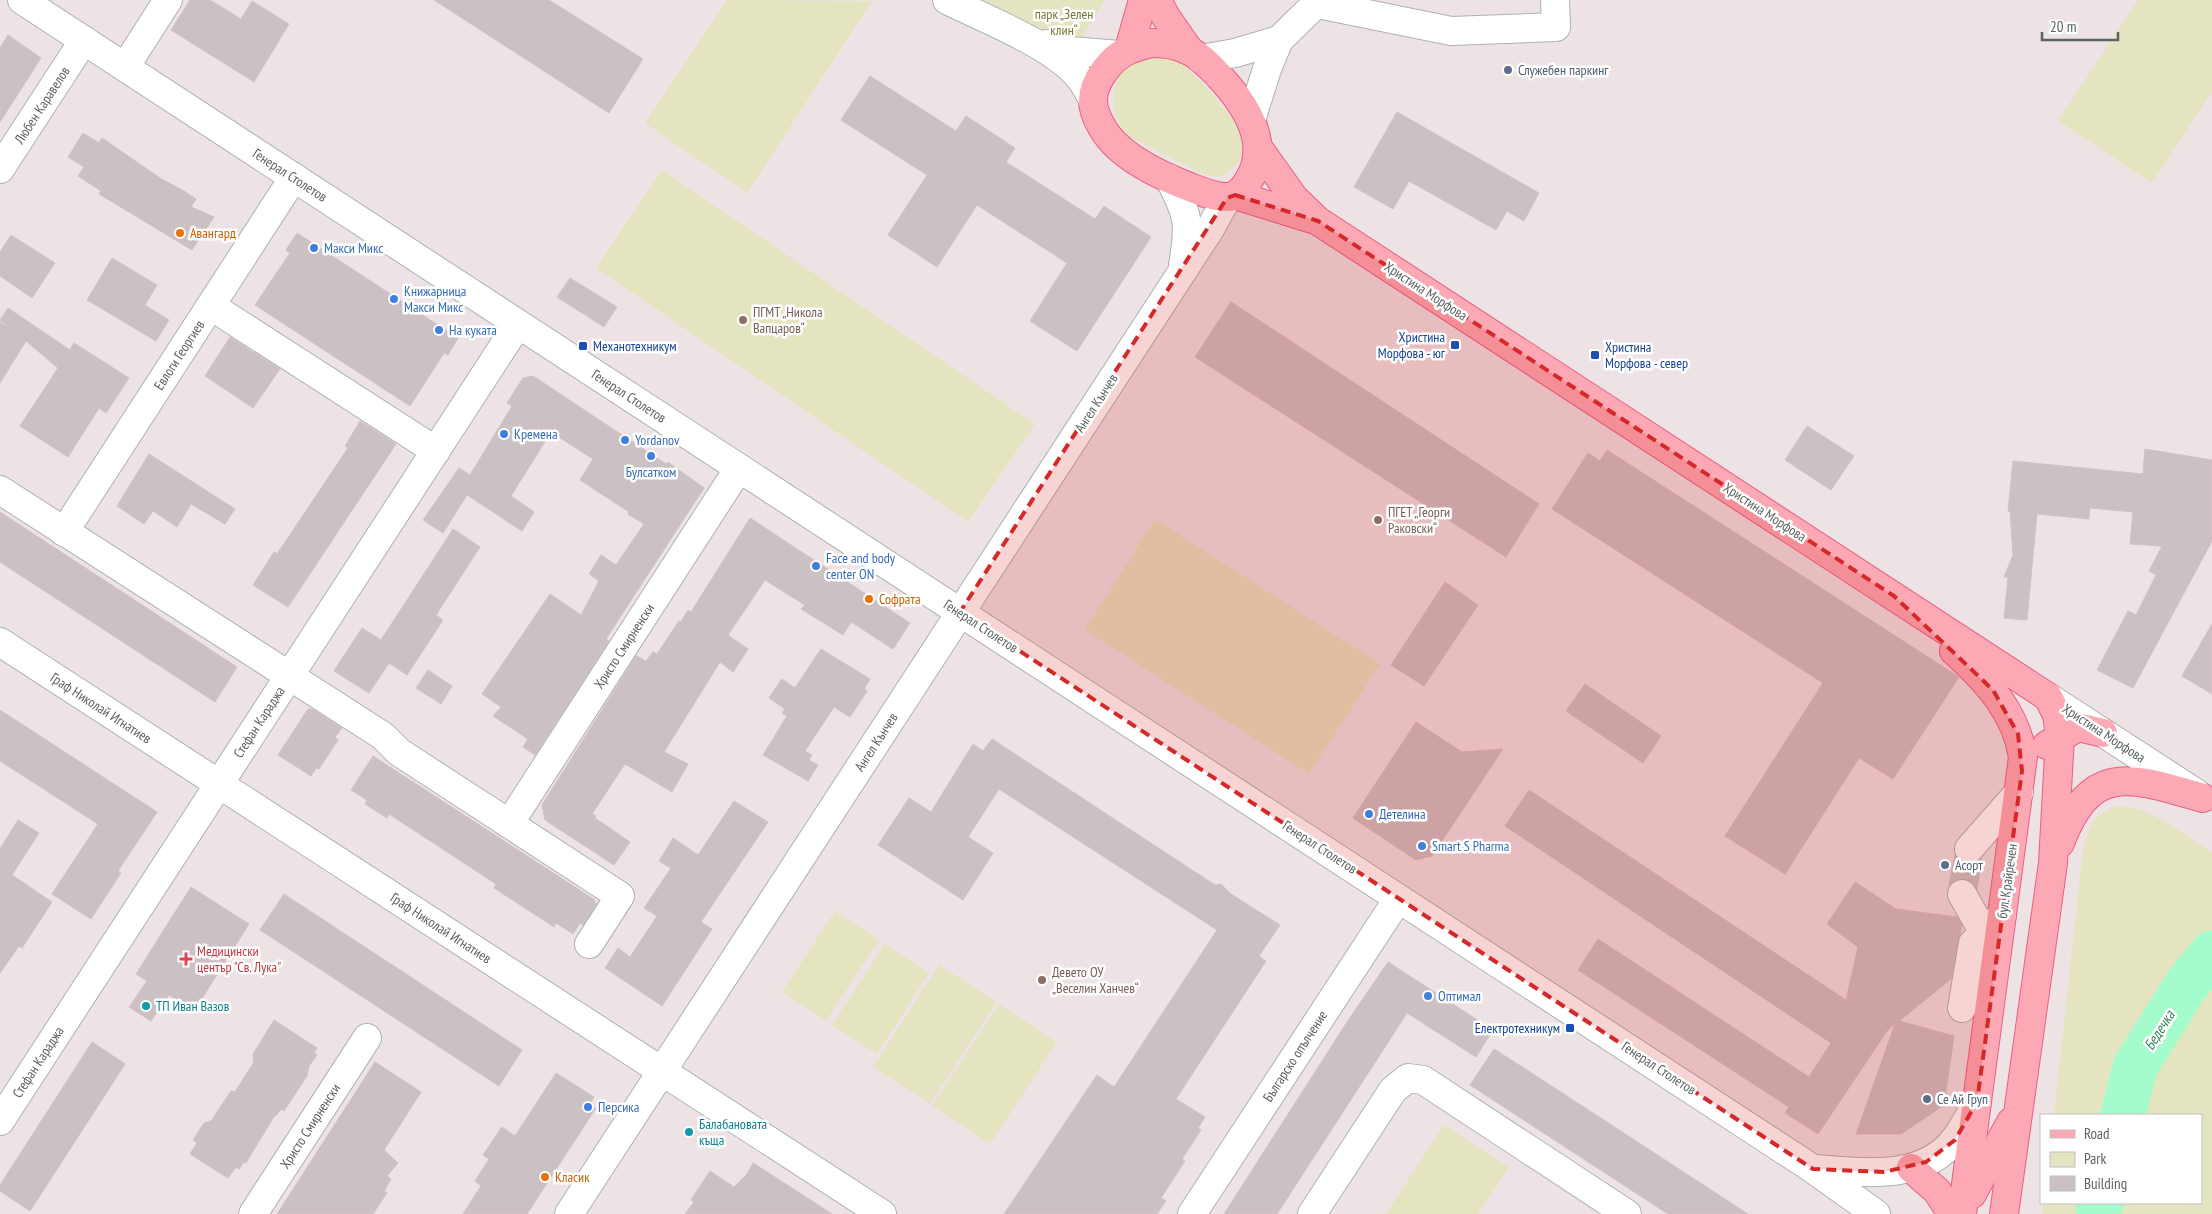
<svg xmlns="http://www.w3.org/2000/svg" width="2212" height="1214" font-family="'PT Sans Narrow',sans-serif">
  <rect width="100%" height="100%" fill="#ede3e5"/>
  <g fill="#e4e4c0">
    <polygon points="727,0 872,1 747,193 645,123"/>
    <polygon points="958,0 1105,0 1074,50"/>
    <polygon points="2138,0 2212,0 2212,92 2152,183 2058,121"/>
    <path d="M1161,54C1169,58 1179,61 1185,66C1197,76 1242,125 1244,139C1246,157 1235,167 1222,177L1202,174L1127,135C1110,118 1108,87 1125,69C1134,59 1149,57 1161,54Z"/>
    <polygon points="662,170 1035,424 968,522 596,268"/>
    <polygon points="1155,519 1380,664 1309,774 1085,630"/>
    <path d="M2117,806C2153,807 2183,834 2212,852V1214H2042L2043,1203H2201V1115H2054L2083,850C2090,826 2092,815 2117,806Z"/>
    <polygon points="835,911 879,940 826,1021 782,992"/>
    <polygon points="885,944 929,973 877,1054 832,1025"/>
    <polygon points="939,965 997,1002 930,1104 873,1067"/>
    <polygon points="999,1004 1057,1042 990,1144 932,1106"/>
    <polygon points="1444,1125 1509,1167 1478,1214 1386,1214"/>
  </g>
  <g fill="none" stroke-linecap="round" stroke-linejoin="round">
    <g stroke="#a4fccc" stroke-width="45">
      <polyline points="2123,1115 2135,1067 2185,987 2212,953"/>
      <polyline points="2098,1214 2101,1203"/>
    </g>
  </g>
  <g fill="#cbc1c4" stroke="#d2c1c6">
    <polygon points="190,0 210,0 241,19 252,1 289,24 254,82 171,30"/>
    <polygon points="434,0 549,0 643,59 609,113"/>
    <polygon points="8,35 41,58 0,122 0,48"/>
    <polygon points="870,76 956,131 966,116 1015,148 1006,162 1095,219 1104,206 1151,237 1077,351 1030,321 1067,263 977,205 937,267 888,235 927,175 841,120"/>
    <polygon points="1397,112 1539,193 1524,221 1507,211 1496,230 1409,181 1393,209 1354,187"/>
    <polygon points="83,133 99,143 102,138 160,178 184,191 196,199 191,207 214,217 192,250 99,194 101,191 78,176 84,167 68,157"/>
    <polygon points="297,233 458,338 448,355 444,353 410,406 255,305 290,253 286,250"/>
    <polygon points="11,235 55,263 32,298 0,276 0,252"/>
    <polygon points="112,258 157,285 145,305 169,320 156,341 87,300"/>
    <polygon points="570,278 617,307 604,327 557,297"/>
    <polygon points="1231,302 1539,504 1506,557 1195,357"/>
    <polygon points="8,308 70,350 74,343 129,378 106,413 99,408 68,457 20,426 58,368 26,341 0,383 0,322 13,331 0,320"/>
    <polygon points="230,337 280,369 253,408 205,376"/>
    <polygon points="533,376 666,464 668,462 704,488 606,639 609,641 535,755 523,747 528,739 493,716 501,707 482,694 550,594 581,615 599,581 589,574 601,555 616,565 644,524 628,514 629,512 580,480 593,459 551,432 511,496 534,512 522,531 467,495 443,533 423,520 459,468 470,475 512,406 507,403 523,378"/>
    <polygon points="360,421 396,444 288,607 253,585 274,552 277,554 348,448 345,446"/>
    <polygon points="1807,426 1854,456 1831,490 1785,460"/>
    <polygon points="2145,449 2212,460 2212,541 2133,688 2097,670 2128,611 2136,615 2156,575 2149,571 2162,546 2130,544 2133,512 2090,508 2089,519 2037,514 2027,620 2004,618 2008,577 2004,577 2013,555 2010,511 2008,511 2013,461 2143,474"/>
    <polygon points="1607,450 1959,677 1893,779 1859,758 1785,874 1725,836 1823,683 1552,509 1588,453 1600,461"/>
    <polygon points="149,454 235,509 225,524 191,504 177,527 153,511 144,524 117,506"/>
    <polygon points="0,512 237,667 215,702 0,562"/>
    <polygon points="750,518 910,623 893,649 851,622 843,635 801,609 805,605 765,580 728,635 748,649 733,672 720,662 664,752 688,764 672,792 625,764 592,814 596,816 595,818 630,842 614,865 545,820 542,805 636,656 646,661 653,652 657,654 679,621 681,622 688,610 691,612"/>
    <polygon points="453,529 480,547 436,615 443,620 407,675 389,663 369,693 334,671 362,628 381,640"/>
    <polygon points="1445,582 1478,605 1424,686 1391,665"/>
    <polygon points="2212,624 2212,694 2182,676"/>
    <polygon points="821,649 870,679 864,689 867,691 850,717 834,707 805,751 812,755 809,760 818,765 808,781 763,755 787,716 782,713 785,709 769,698 782,679 795,688"/>
    <polygon points="428,670 452,686 441,704 416,688"/>
    <polygon points="1585,684 1661,736 1643,763 1566,711"/>
    <polygon points="308,709 312,709 342,728 335,737 338,740 319,769 316,768 311,776 278,755"/>
    <polygon points="0,710 157,812 118,871 121,873 91,919 52,894 98,824 0,761"/>
    <polygon points="1416,722 1462,752 1503,749 1432,856 1416,860 1353,818"/>
    <polygon points="992,739 1215,885 1221,884 1231,894 1280,925 1259,956 1266,961 1176,1099 1205,1117 1198,1128 1201,1130 1182,1159 1185,1161 1161,1198 1166,1201 1157,1214 1004,1214 1097,1075 1114,1087 1217,930 999,789 968,837 993,853 963,900 878,845 909,798 931,812 973,744 983,751"/>
    <polygon points="373,756 595,900 594,902 597,904 583,925 580,923 573,934 556,923 554,927 494,888 496,884 389,814 387,818 365,804 367,800 351,790"/>
    <polygon points="1529,790 1846,1000 1858,947 1827,924 1855,882 1896,909 1957,917 1962,925 1951,979 1899,1021 1954,1036 1944,1105 1901,1134 1856,1134 1895,1024 1887,1031 1818,1134 1785,1113 1789,1107 1578,970 1598,939 1809,1077 1831,1043 1505,826"/>
    <polygon points="734,801 768,822 701,922 712,929 662,1006 605,968 618,948 630,957 657,916 644,908 671,868 659,861 673,838 698,855"/>
    <polygon points="18,820 39,833 12,875 52,902 22,948 19,946 0,973 0,849"/>
    <polygon points="1955,855 1959,861 1966,864 1974,864 1982,858 1977,889 1970,881 1963,878 1955,880 1949,885"/>
    <polygon points="191,887 249,924 194,1011 169,995 151,1021 129,1007 147,981 136,974"/>
    <polygon points="284,894 522,1050 499,1086 260,930"/>
    <polygon points="1388,962 1493,1030 1476,1057 1407,1013 1277,1214 1224,1214 1347,1022"/>
    <polygon points="274,1020 317,1048 314,1053 317,1055 309,1066 307,1076 284,1111 282,1109 273,1118 246,1163 244,1162 239,1169 236,1167 228,1178 190,1154 197,1143 193,1140 204,1123 211,1121 231,1091 235,1092 254,1062 253,1054"/>
    <polygon points="92,1042 125,1064 30,1211 0,1191 0,1185"/>
    <polygon points="1494,1049 1527,1070 1748,1214 1668,1214 1470,1085"/>
    <polygon points="375,1062 421,1092 384,1150 398,1163 387,1176 391,1179 384,1191 387,1193 373,1214 277,1214"/>
    <polygon points="556,1073 594,1097 590,1104 596,1108 527,1214 463,1214 481,1186 475,1181 489,1159 483,1155 502,1127 515,1136"/>
    <polygon points="753,1163 792,1188 832,1214 685,1214 694,1202 691,1200 710,1171 734,1187 747,1174"/>
  </g>
  <g fill="none" stroke-linecap="round" stroke-linejoin="round">
    <polyline stroke="#c8c3c4" stroke-width="28" stroke-dasharray="28 14" stroke-linecap="butt" points="1962,894 1969,849"/>
    <defs>
      <g id="minor">
        <polyline points="22,0 1813,1169 1876,1214"/>
        <path d="M947,0C985,19 1053,45 1079,77C1085,84 1089,93 1093,100"/>
        <polyline points="1318,4 1451,31 1556,27 1555,0"/>
        <polyline points="1046,44 1070,51 1120,55"/>
        <polyline points="1201,59 1235,53 1279,40"/>
        <polyline points="125,67 168,0"/>
        <polyline points="1251,120 1267,69 1279,40 1320,0"/>
        <polyline points="0,169 84,40"/>
        <path d="M1169,178C1189,216 1190,223 1183,265"/>
        <polyline points="211,306 436,451"/>
        <polyline points="0,490 383,736 399,752 620,896 589,944"/>
        <polyline points="64,532 294,177"/>
        <polyline points="0,642 882,1214"/>
        <polyline points="2048,697 2196,793"/>
        <polyline points="509,824 739,468"/>
        <polyline points="1969,849 2019,792"/>
        <polyline points="1962,894 1992,947"/>
        <polyline points="1962,1008 1973,943 2002,915"/>
        <polyline points="0,1121 518,324"/>
        <path d="M1815,1169C1862,1172 1923,1182 1955,1139C1964,1128 1970,1114 1977,1102"/>
        <polyline points="253,1214 367,1038"/>
        <polyline points="569,1214 1210,229 1227,198"/>
        <polyline points="1192,1214 1398,899"/>
        <polyline points="1312,1214 1393,1090 1408,1078 1423,1080 1627,1214"/>
      </g>
      <g id="major">
        <polyline points="1157,0 1166,17 1189,50"/>
        <path d="M1151,43C1164,43 1175,44 1187,50C1200,55 1210,67 1219,76C1246,105 1273,145 1247,183C1243,190 1234,198 1226,197C1211,197 1196,189 1182,184C1160,175 1135,163 1117,146C1106,136 1093,116 1093,100C1093,81 1112,57 1129,50C1136,47 1144,45 1151,43Z"/>
        <polyline points="1129,49 1143,0"/>
        <polyline points="1259,149 1294,198 1318,221 2048,697 2057,715 2060,736 2053,863 2004,1214"/>
        <polyline points="1235,195 1312,219"/>
        <path d="M1954,651C1987,681 2016,712 2023,757L1962,1214"/>
        <polyline points="2047,745 2078,727 2103,733"/>
        <path d="M2060,843C2091,760 2133,778 2203,798"/>
        <polyline points="1911,1168 1937,1191 1952,1214"/>
        <polyline points="1972,1194 2011,1122"/>
      </g>
    </defs>
    <use href="#minor" stroke="#acb3b1" stroke-width="30"/>
    <use href="#major" stroke="#ec5d83" stroke-width="30"/>
    <use href="#minor" stroke="#fff" stroke-width="28"/>
    <use href="#major" stroke="#fca9b5" stroke-width="28"/>
  </g>
  <path fill="#d62828" fill-opacity="0.2" stroke="#d62828" stroke-width="4" stroke-dasharray="10 6" stroke-linejoin="round" d="M1235,195L1318,221L1894,596L1993,690L2018,734L2022,771L1977,1102L1955,1140L1926,1162L1884,1172L1813,1169L960,612L1227,198Z"/>
  <g fill="#5c6f8a" stroke="#fff" stroke-width="2">
    <circle cx="1508" cy="70" r="5"/>
    <circle cx="1945" cy="865" r="5"/>
    <circle cx="1927" cy="1099" r="5"/>
  </g>
  <g fill="#e8710a" stroke="#fff" stroke-width="2">
    <circle cx="180" cy="233" r="5"/>
    <circle cx="869" cy="599" r="5"/>
    <circle cx="545" cy="1177" r="5"/>
  </g>
  <g fill="#3f7fe0" stroke="#fff" stroke-width="2">
    <circle cx="314" cy="248" r="5"/>
    <circle cx="394" cy="299" r="5"/>
    <circle cx="439" cy="330" r="5"/>
    <circle cx="504" cy="434" r="5"/>
    <circle cx="625" cy="440" r="5"/>
    <circle cx="651" cy="456" r="5"/>
    <circle cx="816" cy="566" r="5"/>
    <circle cx="1369" cy="814" r="5"/>
    <circle cx="1422" cy="846" r="5"/>
    <circle cx="1428" cy="996" r="5"/>
    <circle cx="588" cy="1107" r="5"/>
  </g>
  <g fill="#8d6e63" stroke="#fff" stroke-width="2">
    <circle cx="743" cy="320" r="5"/>
    <circle cx="1378" cy="520" r="5"/>
    <circle cx="1042" cy="980" r="5"/>
  </g>
  <g fill="#1a4fb4" stroke="#fff" stroke-width="2">
    <rect x="1450" y="340" width="10" height="10" rx="2.5"/>
    <rect x="578" y="341" width="10" height="10" rx="2.5"/>
    <rect x="1590" y="350" width="10" height="10" rx="2.5"/>
    <rect x="1565" y="1023" width="10" height="10" rx="2.5"/>
  </g>
  <path fill="#e0444e" stroke="#fff" stroke-width="2" d="M183.5 951.5h5v5h5v5h-5v5h-5v-5h-5v-5h5z"/>
  <g fill="#0f9aa8" stroke="#fff" stroke-width="2">
    <circle cx="146" cy="1006" r="5"/>
    <circle cx="689" cy="1132" r="5"/>
  </g>
  <g text-anchor="middle" dominant-baseline="central" stroke-width="5" stroke-linejoin="round" paint-order="stroke">
    <g font-size="14" fill="#757934" stroke="#fff">
      <text x="1064" y="14">парк „Зелен<tspan x="1064" dy="16">клин“</tspan></text>
    </g>
    <g font-size="14" fill="#4e5e75" stroke="#fff" text-anchor="start">
      <text x="1518" y="70">Служебен паркинг</text>
      <text x="1955" y="865">Асорт</text>
      <text x="1937" y="1099">Се Ай Груп</text>
    </g>
    <g font-size="14" fill="#5b6360" stroke="#fff">
      <text transform="translate(42 105) rotate(-57)">Любен Каравелов</text>
      <text transform="translate(290 175) rotate(33)">Генерал Столетов</text>
      <text transform="translate(1426 291) rotate(33)">Христина Морфова</text>
      <text transform="translate(179 355) rotate(-57)">Евлоги Георгиев</text>
      <text transform="translate(629 396) rotate(33)">Генерал Столетов</text>
      <text transform="translate(1096 403) rotate(-57)">Ангел Кънчев</text>
      <text transform="translate(1765 512) rotate(33)">Христина Морфова</text>
      <text transform="translate(981 626) rotate(33)">Генерал Столетов</text>
      <text transform="translate(624 646) rotate(-57)">Христо Смирненски</text>
      <text transform="translate(101 708) rotate(33)">Граф Николай Игнатиев</text>
      <text transform="translate(259 722) rotate(-57)">Стефан Караджа</text>
      <text transform="translate(2104 733) rotate(33)">Христина Морфова</text>
      <text transform="translate(876 742) rotate(-57)">Ангел Кънчев</text>
      <text transform="translate(1320 847) rotate(33)">Генерал Столетов</text>
      <text transform="translate(2007 881) rotate(-82)">бул. Крайречен</text>
      <text transform="translate(441 928) rotate(33)">Граф Николай Игнатиев</text>
      <text transform="translate(1295 1056) rotate(-57)">Българско опълчение</text>
      <text transform="translate(38 1062) rotate(-57)">Стефан Караджа</text>
      <text transform="translate(1659 1068) rotate(33)">Генерал Столетов</text>
      <text transform="translate(310 1126) rotate(-57)">Христо Смирненски</text>
    </g>
    <g font-size="14" fill="#c56008" stroke="#fff" text-anchor="start">
      <text x="190" y="233">Авангард</text>
      <text x="879" y="599">Софрата</text>
      <text x="555" y="1177">Класик</text>
    </g>
    <g font-size="14" fill="#366cbe" stroke="#fff" text-anchor="start">
      <text x="324" y="248">Макси Микс</text>
      <text x="404" y="291">Книжарница<tspan x="404" dy="16">Макси Микс</tspan></text>
      <text x="449" y="330">На куката</text>
      <text x="514" y="434">Кремена</text>
      <text x="635" y="440">Yordanov</text>
      <text x="651" y="472" text-anchor="middle">Булсатком</text>
      <text x="826" y="558">Face and body<tspan x="826" dy="16">center ON</tspan></text>
      <text x="1379" y="814">Детелина</text>
      <text x="1432" y="846">Smart S Pharma</text>
      <text x="1438" y="996">Оптимал</text>
      <text x="598" y="1107">Персика</text>
    </g>
    <g font-size="14" fill="#785e54" stroke="#fff" text-anchor="start">
      <text x="753" y="312">ПГМТ „Никола<tspan x="753" dy="16">Вапцаров“</tspan></text>
      <text x="1388" y="512">ПГЕТ „Георги<tspan x="1388" dy="16">Раковски“</tspan></text>
      <text x="1052" y="972">Девето ОУ<tspan x="1052" dy="16">„Веселин Ханчев“</tspan></text>
    </g>
    <g font-size="14" fill="#164399" stroke="#fff" text-anchor="end">
      <text x="1445" y="337">Христина<tspan x="1445" dy="16">Морфова - юг</tspan></text>
      <text x="593" y="346" text-anchor="start">Механотехникум</text>
      <text x="1605" y="347" text-anchor="start">Христина<tspan x="1605" dy="16">Морфова - север</tspan></text>
      <text x="1560" y="1028">Електротехникум</text>
    </g>
    <g font-size="14" fill="#be3a42" stroke="#fff" text-anchor="start">
      <text x="197" y="951">Медицински<tspan x="197" dy="16">център "Св. Лука"</tspan></text>
    </g>
    <g font-size="14" fill="#0d838f" stroke="#fff" text-anchor="start">
      <text x="156" y="1006">ТП Иван Вазов</text>
      <text x="699" y="1124">Балабановата<tspan x="699" dy="16">къща</tspan></text>
    </g>
    <g font-size="15" font-style="italic" fill="#35815d" stroke="#fff">
      <text transform="translate(2159 1030) rotate(-58)">Бедечка</text>
    </g>
  </g>
  <rect x="2040" y="1114" width="162" height="90" fill="#ffffff" stroke="#bdc1bf"/>
  <rect x="2050" y="1130" width="25" height="8" fill="#fca9b5" stroke="#bdc1bf"/>
  <text x="2084" y="1139" font-size="15" fill="#5b6360">Road</text>
  <rect x="2050" y="1152" width="25" height="15" fill="#e4e4c0" stroke="#bdc1bf"/>
  <text x="2084" y="1164" font-size="15" fill="#5b6360">Park</text>
  <rect x="2050" y="1176" width="25" height="15" fill="#cbc1c4" stroke="#bdc1bf"/>
  <text x="2084" y="1189" font-size="15" fill="#5b6360">Building</text>
  <path d="M2042 32v8h76v-8" fill="none" stroke="#5b6360" stroke-width="2.5"/>
  <text x="2050" y="32" font-size="15" fill="#5b6360" stroke="#ffffff" stroke-width="4" paint-order="stroke">20 m</text>
</svg>
